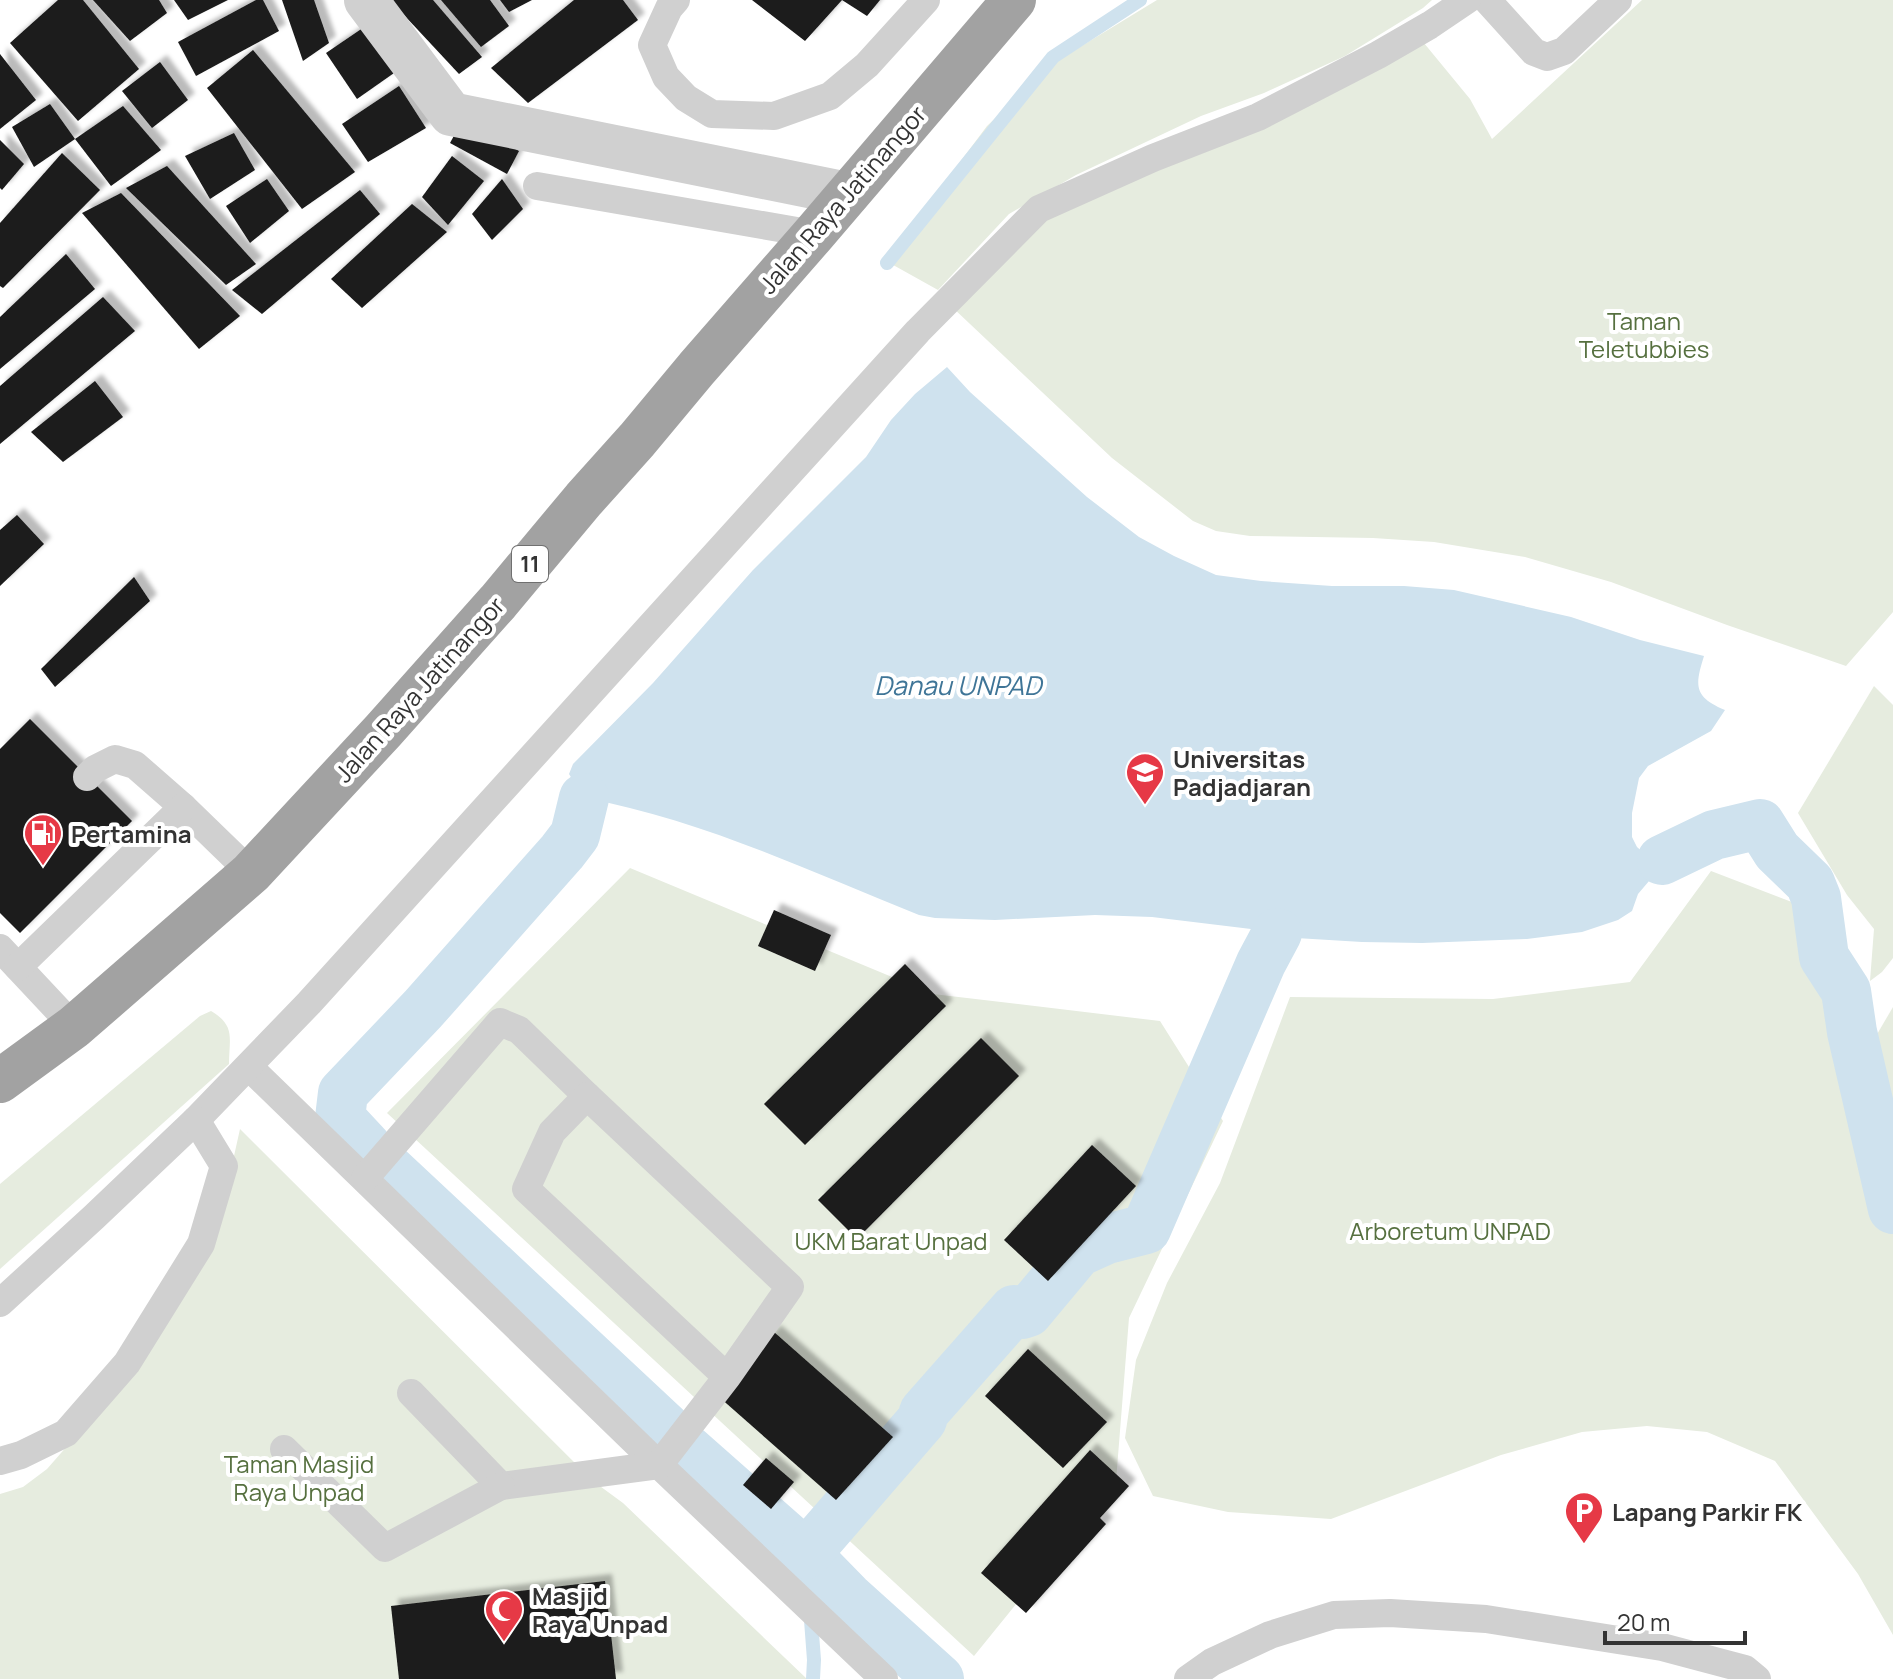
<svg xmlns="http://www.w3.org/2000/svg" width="1893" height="1679" font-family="Manrope,sans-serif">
  <defs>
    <filter id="shadow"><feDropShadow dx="7" dy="-7" stdDeviation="2" flood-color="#0004"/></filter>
  </defs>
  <rect width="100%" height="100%" fill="#fff"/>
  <g fill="#e6ecdf">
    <polygon points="1157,0 1432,0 1423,8 1345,56 1264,93 1201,116 1076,175 1009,214 938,290 886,261 987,126 1052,64"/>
    <polygon points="1642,0 1893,0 1893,612 1846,666 1727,625 1611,582 1525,557 1434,542 1373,538 1250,536 1216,531 1193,521 1112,458 952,307 1050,214 1419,37 1470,99 1492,139"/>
    <polygon points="1874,686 1893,705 1893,958 1882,972 1870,981 1874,929 1847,895 1798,813"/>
    <polygon points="630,868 933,994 1160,1021 1223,1121 1129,1318 1116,1481 974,1656 387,1113"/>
    <polygon points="1711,871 1797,904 1893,1193 1893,1635 1858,1574 1775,1461 1707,1432 1647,1426 1582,1432 1501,1455 1331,1519 1228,1512 1153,1496 1125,1438 1136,1360 1167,1283 1220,1183 1290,997 1493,999 1630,982"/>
    <polygon points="1893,1007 1893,1100 1891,1100 1876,1036"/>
    <path d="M211,1011C236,1026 229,1038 229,1064L0,1269V1184L200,1016Z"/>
    <polygon points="240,1129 593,1481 623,1503 807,1679 0,1679 0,1494 23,1487 47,1469 68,1445 230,1174"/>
  </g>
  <path fill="#cfe2ee" d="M947,367L970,392L1087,497L1139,537L1174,556L1216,575L1261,581L1332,586H1404L1454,590L1571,617L1640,640L1704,656C1695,685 1693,697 1725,710L1711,731L1648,766L1639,778L1632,813V837L1637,847L1645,854L1662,860L1655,874L1638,894L1632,911L1618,920L1582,932L1527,939L1422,943L1362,942L1296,938L1251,929L1152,917L1095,915L995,920L935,918L919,915C809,871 700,819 584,798L569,774L573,764L653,683L753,570L866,457L891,420L915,394Z"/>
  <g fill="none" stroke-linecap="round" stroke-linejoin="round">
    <g stroke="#cfe2ee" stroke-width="14">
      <polyline points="887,263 1053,57 1140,0"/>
      <polyline points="806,1554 814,1660 813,1679"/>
    </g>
    <g stroke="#cfe2ee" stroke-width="50">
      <polyline points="1662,860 1714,835 1760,824 1777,851 1810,883 1816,898 1824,957 1846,991 1852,1032 1893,1209"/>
      <polyline points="367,1147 340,1118 343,1093 423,1009 562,852 575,835 584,798"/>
      <polyline points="391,1171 666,1428"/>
      <polyline points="688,1450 806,1554 848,1597 939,1679"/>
      <polyline points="806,1554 922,1420 924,1412 1014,1310 1022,1314 1028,1312 1078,1252 1107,1239 1146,1229 1261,963 1277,933"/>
    </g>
  </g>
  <g fill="#1a1a1a" filter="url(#shadow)">
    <polygon points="58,0 83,0 139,69 78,121 10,43"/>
    <polygon points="93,0 159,0 167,13 130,41"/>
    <polygon points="174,0 228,0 188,20"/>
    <polygon points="256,0 263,0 279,31 196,76 178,42"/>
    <polygon points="282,0 314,0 329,43 303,61"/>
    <polygon points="390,0 433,0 482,57 459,74"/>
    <polygon points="441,0 490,0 509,26 481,47"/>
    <polygon points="500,0 532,0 509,12"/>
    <polygon points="574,0 623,0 638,20 528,103 491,68"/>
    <polygon points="752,0 880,0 867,16 842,0 805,41"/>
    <polygon points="376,19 404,66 357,99 326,53"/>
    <polygon points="253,50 355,172 302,209 207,88"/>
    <polygon points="0,54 36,100 0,129"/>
    <polygon points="160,62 188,100 152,128 122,91"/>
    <polygon points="399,86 426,128 368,162 342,124"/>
    <polygon points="50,104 75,139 34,167 12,127"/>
    <polygon points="123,106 161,150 111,186 75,139"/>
    <polygon points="462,121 519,151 507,174 450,143"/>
    <polygon points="234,133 255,170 210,199 185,156"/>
    <polygon points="0,140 24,164 2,190 0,188"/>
    <polygon points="62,153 100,190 3,288 0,286 0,223"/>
    <polygon points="452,156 484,181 448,225 422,197"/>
    <polygon points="167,166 256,264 226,285 126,188"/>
    <polygon points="267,179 289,211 250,243 226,206"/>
    <polygon points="502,179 523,209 492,240 472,214"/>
    <polygon points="360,190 380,214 262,314 232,290"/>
    <polygon points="121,193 240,316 199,349 82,213"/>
    <polygon points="412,204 447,232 362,308 331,279"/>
    <polygon points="66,254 95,289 0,369 0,317"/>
    <polygon points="103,297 135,331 0,444 0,386"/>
    <polygon points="95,381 123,417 63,462 31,432"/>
    <polygon points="17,515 44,544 0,586 0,530"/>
    <polygon points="134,577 150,601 55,687 41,669"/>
    <polygon points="30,719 132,821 20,933 0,913 0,749"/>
    <polygon points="774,910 831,935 815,971 758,946"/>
    <polygon points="905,964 946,1006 805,1145 764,1104"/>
    <polygon points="981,1038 1019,1076 857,1239 818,1200"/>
    <polygon points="1092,1145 1136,1186 1048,1281 1004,1240"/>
    <polygon points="774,1332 893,1437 836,1500 718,1396"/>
    <polygon points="1028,1349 1107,1422 1063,1468 985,1396"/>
    <polygon points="1090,1450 1129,1486 1100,1518 1106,1524 1026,1613 981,1573"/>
    <polygon points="766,1458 794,1482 771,1509 743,1485"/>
    <polygon points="605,1581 616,1679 399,1679 391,1606"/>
  </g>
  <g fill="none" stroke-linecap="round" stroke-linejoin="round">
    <g stroke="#d0d0d0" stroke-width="28">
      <polyline points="676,0 669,8 652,45 666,77 686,98 712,114 774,116 830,96 867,65 926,0"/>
      <polyline points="1487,0 1534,52 1547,57 1564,51 1618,0"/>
      <polyline points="537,186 814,234"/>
      <polyline points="87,777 95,769 115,759 135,765 183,807 251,873"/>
      <polyline points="0,948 74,1027"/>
      <polyline points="18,967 183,807"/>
      <polyline points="249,1067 659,1465 884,1679"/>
      <polyline points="365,1178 500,1022 519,1030 587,1096"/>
      <polyline points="0,1303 94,1217 196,1120 309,1003 918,331 1039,209 1153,158 1258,117 1378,55 1430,25 1467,0"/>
      <polyline points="411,1393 501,1486 659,1465 727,1377 526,1189 552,1132 587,1096 790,1287 727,1377"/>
      <polyline points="284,1449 385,1548 501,1486"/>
      <polyline points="0,1461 21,1455 66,1433 127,1363 201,1244 224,1166 196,1120"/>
      <polyline points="1188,1679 1212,1662 1270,1635 1334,1615 1390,1613 1486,1619 1662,1647 1745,1669 1757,1679"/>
    </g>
    <polyline stroke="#d0d0d0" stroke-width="44" points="366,0 451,114 848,194"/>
    <polyline stroke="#a2a2a2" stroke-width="44" points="0,1081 74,1027 251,873 383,731 498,602 584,499 637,440 697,368 814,234 1014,0"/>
  </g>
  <defs>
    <symbol id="university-pin" viewBox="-11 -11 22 30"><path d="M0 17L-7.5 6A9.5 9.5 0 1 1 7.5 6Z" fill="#e63946" stroke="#fff"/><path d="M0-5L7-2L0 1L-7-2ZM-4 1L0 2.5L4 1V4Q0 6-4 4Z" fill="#fff"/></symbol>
    <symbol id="fuel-pin" viewBox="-11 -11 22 30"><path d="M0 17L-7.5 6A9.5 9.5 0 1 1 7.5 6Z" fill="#e63946" stroke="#fff"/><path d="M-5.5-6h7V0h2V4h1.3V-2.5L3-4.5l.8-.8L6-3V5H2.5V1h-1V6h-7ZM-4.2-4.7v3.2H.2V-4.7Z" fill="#fff"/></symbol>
    <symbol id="parking-pin" viewBox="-11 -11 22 30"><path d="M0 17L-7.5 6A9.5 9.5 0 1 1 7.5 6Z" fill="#e63946" stroke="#fff"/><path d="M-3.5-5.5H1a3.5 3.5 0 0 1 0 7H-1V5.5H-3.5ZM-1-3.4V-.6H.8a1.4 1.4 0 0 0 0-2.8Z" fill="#fff"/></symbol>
    <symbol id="mosque-pin" viewBox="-11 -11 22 30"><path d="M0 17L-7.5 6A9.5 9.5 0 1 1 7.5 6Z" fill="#e63946" stroke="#fff"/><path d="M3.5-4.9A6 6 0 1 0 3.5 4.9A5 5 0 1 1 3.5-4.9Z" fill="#fff"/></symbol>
  </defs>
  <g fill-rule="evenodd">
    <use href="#university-pin" x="1123" y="750" width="44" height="60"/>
    <use href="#fuel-pin" x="21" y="811" width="44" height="60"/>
    <use href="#parking-pin" x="1562" y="1489" width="44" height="60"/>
    <use href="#mosque-pin" x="482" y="1587" width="44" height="60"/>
  </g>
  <g text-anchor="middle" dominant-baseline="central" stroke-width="8" stroke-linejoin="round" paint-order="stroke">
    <rect fill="#fff" stroke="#707070" stroke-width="2" x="512" y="546" width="36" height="36" rx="6"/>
    <g font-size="22" font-weight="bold" fill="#333">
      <text x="530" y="564">11</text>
    </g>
    <g font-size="24" fill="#333" stroke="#fff">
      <text transform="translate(842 199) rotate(-49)">Jalan Raya Jatinangor</text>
      <text transform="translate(419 689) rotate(-48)">Jalan Raya Jatinangor</text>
    </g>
    <g font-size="24" fill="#56703f" stroke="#fff">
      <text x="1644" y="320">Taman<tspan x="1644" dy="28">Teletubbies</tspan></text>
      <text x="1450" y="1230">Arboretum UNPAD</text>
      <text x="891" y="1240">UKM Barat Unpad</text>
      <text x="299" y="1463">Taman Masjid<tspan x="299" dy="28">Raya Unpad</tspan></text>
    </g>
    <g font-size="24" font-weight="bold" fill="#333" stroke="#fff" text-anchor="start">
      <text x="1173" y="758">Universitas<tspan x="1173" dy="28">Padjadjaran</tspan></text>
      <text x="71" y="833">Pertamina</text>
      <text x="1612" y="1511">Lapang Parkir FK</text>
      <text x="532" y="1595">Masjid<tspan x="532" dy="28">Raya Unpad</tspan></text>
    </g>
    <g font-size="26" font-style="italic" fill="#3f7597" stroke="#fff">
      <text x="958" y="685">Danau UNPAD</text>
    </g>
  </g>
  <path d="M1605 1631v12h140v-12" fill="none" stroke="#333333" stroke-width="4"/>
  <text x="1617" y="1631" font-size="24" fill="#333333" stroke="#ffffff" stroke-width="6" paint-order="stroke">20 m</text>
</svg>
